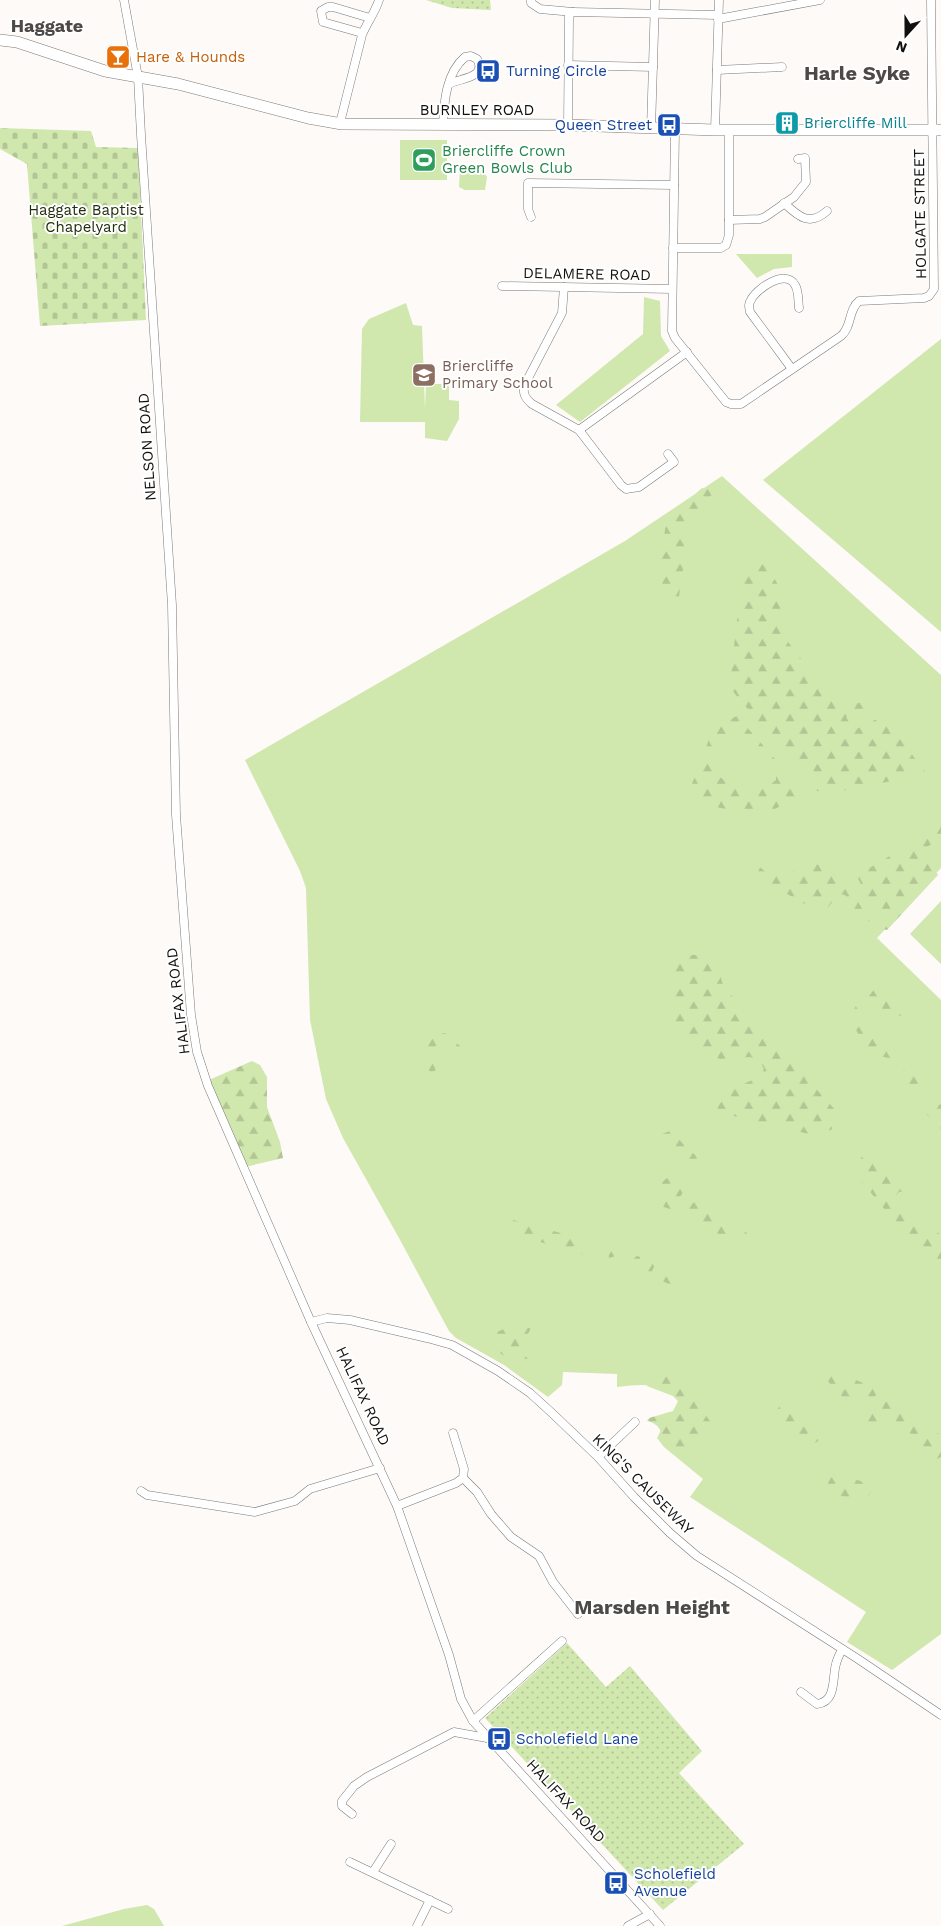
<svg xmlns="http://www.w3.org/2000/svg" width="941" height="1926" font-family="'Work Sans',sans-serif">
  <defs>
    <pattern id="forest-firs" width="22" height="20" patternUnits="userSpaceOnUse" patternTransform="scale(1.25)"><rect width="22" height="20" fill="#d0e7ad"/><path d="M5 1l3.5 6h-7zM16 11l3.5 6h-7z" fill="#b2c594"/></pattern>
    <pattern id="cemetery-stones" width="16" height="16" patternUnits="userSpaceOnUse" patternTransform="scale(1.25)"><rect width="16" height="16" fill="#d0e7ad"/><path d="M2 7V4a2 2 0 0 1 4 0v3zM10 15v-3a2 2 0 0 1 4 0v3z" fill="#b2c594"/></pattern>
    <pattern id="garden-dots" width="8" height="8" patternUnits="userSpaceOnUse" patternTransform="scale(1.25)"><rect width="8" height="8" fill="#d0e7ad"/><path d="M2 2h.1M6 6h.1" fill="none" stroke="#b2c594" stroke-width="1.8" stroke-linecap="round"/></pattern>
  </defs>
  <rect width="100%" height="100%" fill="#fefaf8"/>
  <g fill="#d0e7ad">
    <rect x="400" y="140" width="47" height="40"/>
    <polygon points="460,168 481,168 487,177 485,190 465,190 459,187"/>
    <polygon points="736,254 792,254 792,267 774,269 757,278"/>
    <polygon points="644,297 660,301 661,336 670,351 580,422 556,405 643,334"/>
    <polygon points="406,303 413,325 422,326 425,409 426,384 449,384 449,400 459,401 459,419 447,441 425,438 425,422 360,422 362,329 369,319"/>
    <polygon points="941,339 941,632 763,480"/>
    <path d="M722,476L941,675V868L877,938L941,1000V1634L892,1670L847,1642L866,1612L690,1497L703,1479L664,1447L657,1438L662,1428L682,1400C658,1382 645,1384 617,1387V1374L563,1372L562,1385L548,1397L504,1365L456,1338L449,1331L399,1238L343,1138L326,1099L310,1020L306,888L300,871L245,760L625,541Z"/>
    <polygon points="941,901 941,964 910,934"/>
    <polygon points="147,1905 154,1909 164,1926 62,1926 124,1909"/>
  </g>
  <g fill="url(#forest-firs)" fill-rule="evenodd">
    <polygon points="702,488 712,490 712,495 701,503 690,522 678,603 666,595 660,576 666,520"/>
    <path d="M759,563L767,566L777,583L784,611L788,642L835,703H863L867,711L846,717L854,730L877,719L890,726L927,774L831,793L817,791L730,688C733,666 738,581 749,568C751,564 755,564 759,563Z"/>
    <path d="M737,716L790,776L797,796L775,809L747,814L704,804L691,786L702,760L713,727ZM734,737L747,739L759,747L776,770V780C759,795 728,788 715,772C711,756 718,741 734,737Z"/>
    <path d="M941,826V846C915,837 933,867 938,875L887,930L882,929L858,878L866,870Z"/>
    <path d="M833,860L870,922H865L861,919L845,895L840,894C833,898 831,907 821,913L773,886L754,878L740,870L738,865L752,861L767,873L791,872Z"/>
    <path d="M685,955C695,955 719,954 720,966C722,978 719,978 726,989L837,1112L838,1117L834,1126L831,1130L813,1135L729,1115L717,1108L730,1090L759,1077L764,1069L760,1061L750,1057L721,1059L701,1055L694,1048L679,1029L673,1016L671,1007L675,963L677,959Z"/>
    <polygon points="879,983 904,1006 903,1015 890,1018 878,1009 869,996"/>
    <polygon points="849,998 893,1053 890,1058 872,1055 836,999"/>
    <polygon points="445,1033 460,1046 464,1055 462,1059 453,1061 445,1049 436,1045 431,1054 436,1066 435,1071 430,1072 422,1055 423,1040 430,1034"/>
    <polygon points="252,1061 260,1065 267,1077 267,1107 280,1142 283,1158 245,1167 209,1080"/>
    <circle cx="912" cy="1078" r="11"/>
    <polygon points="931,1100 941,1105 941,1129 915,1102"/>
    <polygon points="670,1131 695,1155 703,1170 697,1171 675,1152 662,1134"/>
    <polygon points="868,1153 877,1157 891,1173 912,1187 909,1190 899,1192 893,1199 898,1207 908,1210 916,1215 941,1235 941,1270 935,1271 862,1182 856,1165 864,1154"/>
    <path d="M669,1177L681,1181L685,1188C682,1197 675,1200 672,1210L664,1207L657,1202V1185Z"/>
    <polygon points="695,1202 702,1202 717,1213 730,1210 731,1212 725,1219 725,1224 733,1230 746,1232 749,1238 728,1239 681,1215 682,1209"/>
    <polygon points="513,1220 586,1240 582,1255 512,1233"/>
    <polygon points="607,1243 621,1250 616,1256 609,1258"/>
    <polygon points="637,1256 640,1257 641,1266 635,1271 627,1267 625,1260"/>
    <polygon points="653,1263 655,1265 651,1273 641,1272 645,1264"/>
    <polygon points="666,1271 681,1274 683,1278 671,1285 660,1280"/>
    <path d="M490,1326L495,1333L510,1326L531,1328C522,1346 517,1350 534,1365L535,1371C523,1366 498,1356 492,1344L496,1342L493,1338L489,1339L485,1329Z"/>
    <polygon points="819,1362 875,1389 877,1394 874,1397 849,1404 823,1376"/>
    <path d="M664,1375L683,1385L710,1421C706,1433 699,1452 683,1452C677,1452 669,1447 664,1444C662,1432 660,1424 647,1421L649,1418L673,1411L678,1401L673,1396L647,1386L650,1379Z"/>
    <path d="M890,1401L926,1427L941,1435V1457C916,1471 923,1445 911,1434C904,1426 877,1426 865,1422L861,1415L881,1402Z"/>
    <path d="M780,1406L794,1417L802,1413L823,1432L824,1437L812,1445C797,1440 787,1423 776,1411Z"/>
    <path d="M837,1475C849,1478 866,1479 871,1491C866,1508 837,1494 826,1491C828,1483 829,1476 837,1475Z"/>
  </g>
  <polygon fill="url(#cemetery-stones)" points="0,128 91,131 96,147 138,148 146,320 40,326 27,164 0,149"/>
  <g fill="url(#garden-dots)">
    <polygon points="426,0 490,0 491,10 452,8"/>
    <polygon points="567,1643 606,1687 630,1666 702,1751 679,1773 744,1844 663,1910 485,1718"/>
  </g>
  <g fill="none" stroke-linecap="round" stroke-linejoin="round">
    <defs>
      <g id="street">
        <polyline points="124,0 138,77 141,135 172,605 176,815 191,1015 197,1052 208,1086 311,1322 397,1506 449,1655 461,1699 473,1721 660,1926"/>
        <polyline points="531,0 531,3 540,9 573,12"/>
        <polyline points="718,19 820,0"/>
        <polyline points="362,33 323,22 321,11 328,7 333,7 370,18"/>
        <polyline points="568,65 653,67"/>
        <polyline points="717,70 782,67"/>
        <path d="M340,123L362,35C367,22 375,13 379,0"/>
        <path d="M443,125C444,102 446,73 465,57L471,56L477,59C488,78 460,78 449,84"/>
        <polyline points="568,125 569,20 569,15 573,12 718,15"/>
        <polyline points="651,129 655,0"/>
        <path d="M675,129L672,331L675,338L726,402L731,404H741L841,336C852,327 848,310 859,301L924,298L929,296L934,289L931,0"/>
        <polyline points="715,130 719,0"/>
        <path d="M784,203C798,216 809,227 827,211"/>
        <polyline points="531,217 528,209 528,183 674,185"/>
        <polyline points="729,220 760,219 765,217 794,197 806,182 805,158 798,159"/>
        <polyline points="673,248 721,248 726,245 729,235 729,130"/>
        <polyline points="502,286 672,289"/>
        <path d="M564,287L562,313L524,386C523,394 525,398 532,404L579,430L687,352"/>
        <path d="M792,369L750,312C749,307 748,304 751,300C756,289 786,268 795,285C799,291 798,301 799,308"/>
        <polyline points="579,430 621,485 626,489 639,487 674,462 668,454"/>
        <polyline points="311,1322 327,1318 350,1320 427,1338 452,1345 498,1371 530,1393 553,1414 598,1457 634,1497 670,1533 697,1556 858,1659 941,1715"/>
        <polyline points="598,1457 635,1422"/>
        <polyline points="463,1478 477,1492 491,1514 511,1537 539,1556 553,1582 578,1614"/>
        <polyline points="141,1491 147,1495 255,1512 295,1501 310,1489 380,1468"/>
        <polyline points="397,1506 456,1483 463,1478 464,1469 453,1433"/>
        <path d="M801,1692L817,1704C837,1702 832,1677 836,1664C837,1659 840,1654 842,1649"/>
        <polyline points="473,1721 562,1641"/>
        <polyline points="352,1814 342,1806 342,1801 354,1786 367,1777 454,1732 487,1738"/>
        <polyline points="350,1862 448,1909"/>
        <polyline points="373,1872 391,1844"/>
        <polyline points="417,1926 430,1900"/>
        <polyline points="628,1926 650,1914"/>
      </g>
      <polyline id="secondary" points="0,40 17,42 105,71 178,84 308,118 342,124 568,125 715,130 941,130"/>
    </defs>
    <use href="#street" stroke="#7c7977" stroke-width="9"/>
    <use href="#secondary" stroke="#7c7977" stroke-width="12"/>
    <use href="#street" stroke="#fff" stroke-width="8"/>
    <use href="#secondary" stroke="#fff" stroke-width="11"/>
  </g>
  <defs>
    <symbol id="bar-square" viewBox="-11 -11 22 22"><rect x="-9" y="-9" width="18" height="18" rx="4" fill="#e8710a" stroke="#fff"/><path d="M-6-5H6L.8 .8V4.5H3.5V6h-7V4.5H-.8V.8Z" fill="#fff"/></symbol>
    <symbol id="bus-square" viewBox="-11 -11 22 22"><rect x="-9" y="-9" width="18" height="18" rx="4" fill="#1a4fb4" stroke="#fff"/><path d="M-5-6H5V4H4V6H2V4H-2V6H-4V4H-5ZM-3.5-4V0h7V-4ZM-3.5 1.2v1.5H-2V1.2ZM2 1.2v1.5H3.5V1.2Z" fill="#fff"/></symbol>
    <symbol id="building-square" viewBox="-11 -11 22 22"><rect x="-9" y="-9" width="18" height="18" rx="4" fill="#0f9aa8" stroke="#fff"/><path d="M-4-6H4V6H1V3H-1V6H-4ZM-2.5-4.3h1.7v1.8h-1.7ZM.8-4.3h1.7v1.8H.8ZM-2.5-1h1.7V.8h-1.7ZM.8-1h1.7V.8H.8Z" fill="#fff"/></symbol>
    <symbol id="stadium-square" viewBox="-11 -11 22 22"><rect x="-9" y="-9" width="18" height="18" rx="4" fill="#2e9e5b" stroke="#fff"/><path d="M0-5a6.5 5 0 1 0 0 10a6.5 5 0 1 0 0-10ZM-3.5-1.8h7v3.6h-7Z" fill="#fff"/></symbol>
    <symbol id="school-square" viewBox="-11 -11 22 22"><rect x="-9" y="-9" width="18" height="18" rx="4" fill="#8d6e63" stroke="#fff"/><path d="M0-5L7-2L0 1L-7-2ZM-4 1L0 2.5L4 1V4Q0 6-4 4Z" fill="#fff"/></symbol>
  </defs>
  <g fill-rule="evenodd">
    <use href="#bar-square" x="104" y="43" width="28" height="28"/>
    <use href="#bus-square" x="474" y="57" width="28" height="28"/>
    <use href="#building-square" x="773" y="109" width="28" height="28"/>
    <use href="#bus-square" x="655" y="111" width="28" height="28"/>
    <use href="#stadium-square" x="410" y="146" width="28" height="28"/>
    <use href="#school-square" x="410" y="361" width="28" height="28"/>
    <use href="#bus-square" x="485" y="1725" width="28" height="28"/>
    <use href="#bus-square" x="602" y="1869" width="28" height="28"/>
  </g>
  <g text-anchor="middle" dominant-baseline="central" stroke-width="4" stroke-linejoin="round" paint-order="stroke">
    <g font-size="15" fill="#c56008" stroke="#fff" text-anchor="start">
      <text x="136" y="57">Hare &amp; Hounds</text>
    </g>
    <g font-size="15" fill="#164399" stroke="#fff" text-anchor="start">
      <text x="506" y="71">Turning Circle</text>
      <text x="652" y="125" text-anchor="end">Queen Street</text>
      <text x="516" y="1739">Scholefield Lane</text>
      <text x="634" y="1874">Scholefield<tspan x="634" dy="17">Avenue</tspan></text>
    </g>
    <g font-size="15" fill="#11100f" stroke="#fff">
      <text x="477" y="110">BURNLEY ROAD</text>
      <text transform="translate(920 214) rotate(-91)">HOLGATE STREET</text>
      <text transform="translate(587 274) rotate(1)">DELAMERE ROAD</text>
      <text transform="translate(147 447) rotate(-94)">NELSON ROAD</text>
      <text transform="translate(178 1001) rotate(-97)">HALIFAX ROAD</text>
      <text transform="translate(363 1396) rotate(65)">HALIFAX ROAD</text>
      <text transform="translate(643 1484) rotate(45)">KING'S CAUSEWAY</text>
      <text transform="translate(566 1801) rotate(47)">HALIFAX ROAD</text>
    </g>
    <g font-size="15" fill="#0d838f" stroke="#fff" text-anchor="start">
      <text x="804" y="123">Briercliffe Mill</text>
    </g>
    <g font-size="15" fill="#27864d" stroke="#fff" text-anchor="start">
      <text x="442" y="151">Briercliffe Crown<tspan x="442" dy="17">Green Bowls Club</tspan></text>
    </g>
    <g font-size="15" fill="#232e0d" stroke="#fff">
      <text x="86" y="210">Haggate Baptist<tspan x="86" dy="17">Chapelyard</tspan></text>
    </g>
    <g font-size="15" fill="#785e54" stroke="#fff" text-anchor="start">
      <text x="442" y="366">Briercliffe<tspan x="442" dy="17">Primary School</tspan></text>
    </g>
    <g font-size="18" font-weight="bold" fill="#4c4947" stroke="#fff">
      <text x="47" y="25">Haggate</text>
    </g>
    <g font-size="20" font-weight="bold" fill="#4c4947" stroke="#fff">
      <text x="857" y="73">Harle Syke</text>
      <text x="652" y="1607">Marsden Height</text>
    </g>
  </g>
  <g transform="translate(906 35) rotate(201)" stroke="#ffffff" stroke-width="4" paint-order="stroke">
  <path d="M0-4L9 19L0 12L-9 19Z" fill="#11100f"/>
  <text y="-8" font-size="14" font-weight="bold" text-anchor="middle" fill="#11100f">N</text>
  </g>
</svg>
